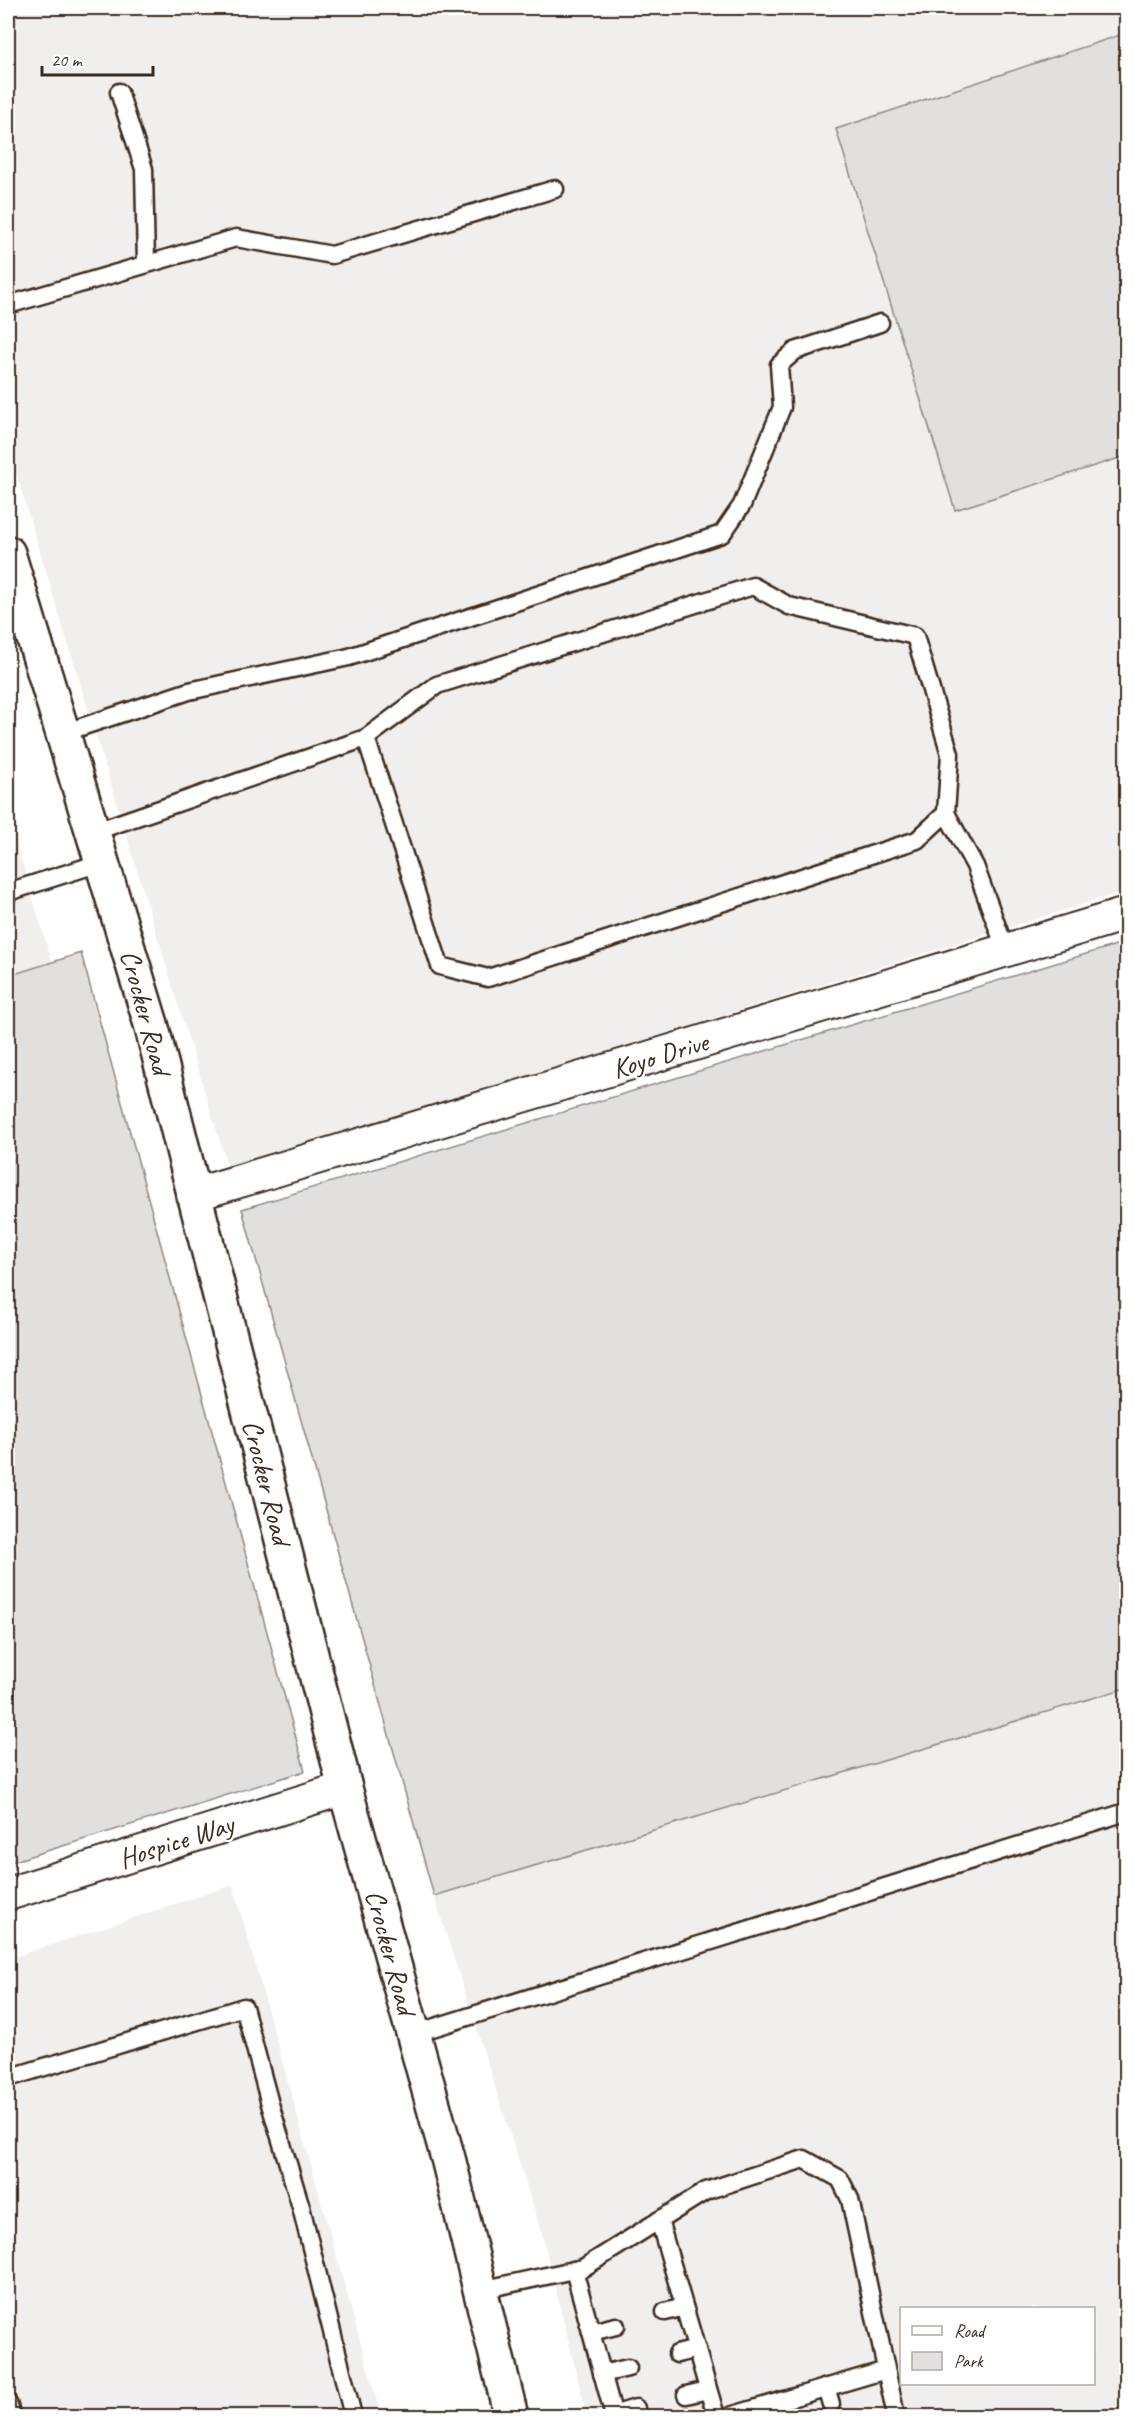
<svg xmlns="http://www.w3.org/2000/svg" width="1134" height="2424" font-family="Caveat,sans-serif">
  <rect width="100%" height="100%" fill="#fff"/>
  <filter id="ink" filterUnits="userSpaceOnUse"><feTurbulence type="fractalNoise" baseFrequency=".0167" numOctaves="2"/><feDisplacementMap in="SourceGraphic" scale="12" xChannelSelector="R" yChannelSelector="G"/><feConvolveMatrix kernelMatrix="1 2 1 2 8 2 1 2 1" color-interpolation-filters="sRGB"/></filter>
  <g filter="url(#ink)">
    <g fill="#f1efee" fill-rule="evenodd">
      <polygon points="8,8 1126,8 1126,33 837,129 955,510 1126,456 1126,891 228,1168 8,447"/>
      <polygon points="8,817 52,962 8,976"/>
      <path d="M1126,1688V2416H587L542,2234L434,1896ZM902,2308H1094V2384H902Z"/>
      <polygon points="233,1885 381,2416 8,2416 8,1959"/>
    </g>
    <g fill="#e2e0de" stroke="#8e857e" stroke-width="1.5">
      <polygon points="1126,33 1126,456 955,510 836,129"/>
      <polygon points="1126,942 1126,1688 434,1896 242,1209"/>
      <polygon points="81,953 305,1771 8,1863 8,976"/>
    </g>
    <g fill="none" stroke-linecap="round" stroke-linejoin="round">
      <defs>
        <g id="lane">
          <polyline points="119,92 144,169 146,264"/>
          <polyline points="8,305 236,238 332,255 555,189"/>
          <polyline points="63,733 189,691 349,657 722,534 742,505 782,407 779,365 795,351 880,323"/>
          <polyline points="946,813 975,866 1006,951"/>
          <polyline points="93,832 366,738 437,685 753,586 789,606 915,636 950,754 946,813 917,840 488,978 440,966 366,738"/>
          <polyline points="8,892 103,862"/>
          <polyline points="413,2034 1126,1812"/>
          <polyline points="8,2078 244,2007 270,2104 301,2207 353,2416"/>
          <polyline points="659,2220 716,2416"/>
          <polyline points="574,2270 614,2416"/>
          <polyline points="481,2290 583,2268 706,2191 804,2159 840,2179 850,2199 896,2416"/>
          <polyline points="665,2312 684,2307"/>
          <polyline points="591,2332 616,2326"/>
          <polyline points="677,2354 697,2349"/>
          <polyline points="602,2374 628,2368"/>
          <polyline points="826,2387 831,2404"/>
          <polyline points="686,2395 708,2390"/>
          <polyline points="781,2401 786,2416"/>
          <polyline points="8,2403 12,2416"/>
          <polyline points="613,2415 636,2408"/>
          <polyline points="730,2416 886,2370"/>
        </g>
        <g id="street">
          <polyline points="193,1195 1126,914"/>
          <polyline points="8,1894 345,1788"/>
        </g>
        <polyline id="secondary" points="8,553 151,1024 345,1788 449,2162 511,2416"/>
      </defs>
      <use href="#lane" stroke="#3b2a1e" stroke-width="21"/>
      <use href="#street" stroke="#3b2a1e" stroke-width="36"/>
      <use href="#secondary" stroke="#3b2a1e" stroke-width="38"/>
      <use href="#lane" stroke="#fff" stroke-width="16"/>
      <use href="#street" stroke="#fff" stroke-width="32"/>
      <use href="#secondary" stroke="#fff" stroke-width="33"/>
    </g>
  </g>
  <g text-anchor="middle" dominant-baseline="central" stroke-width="4.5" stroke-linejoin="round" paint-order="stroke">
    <g font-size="28" fill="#3b2a1e" stroke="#fff">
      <text transform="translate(146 1012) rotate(75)">Crocker Road</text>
      <text transform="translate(660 1055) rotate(-17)">Koyo Drive</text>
      <text transform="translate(267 1482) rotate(76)">Crocker Road</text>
      <text transform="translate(176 1841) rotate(-18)">Hospice Way</text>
      <text transform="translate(391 1952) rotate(75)">Crocker Road</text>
    </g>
  </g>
  <rect width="1134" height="2424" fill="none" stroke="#fff" stroke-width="30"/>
  <rect x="15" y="15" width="1104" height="2394" fill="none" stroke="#3b2a1e" stroke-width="2" filter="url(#ink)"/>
  <rect x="900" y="2307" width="195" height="78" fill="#ffffff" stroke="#b1aaa5" stroke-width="1.5"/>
  <rect x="912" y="2326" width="30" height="9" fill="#ffffff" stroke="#b1aaa5" stroke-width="1.5"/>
  <text x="954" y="2337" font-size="18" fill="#3b2a1e">Road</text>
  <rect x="912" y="2352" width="30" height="18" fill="#e2e0de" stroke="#b1aaa5" stroke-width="1.5"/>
  <text x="954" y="2367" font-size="18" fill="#3b2a1e">Park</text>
  <path d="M42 66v9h111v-9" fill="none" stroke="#3b2a1e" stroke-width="3"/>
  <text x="51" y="66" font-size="18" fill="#3b2a1e" stroke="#ffffff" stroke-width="4.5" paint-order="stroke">20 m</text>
</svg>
